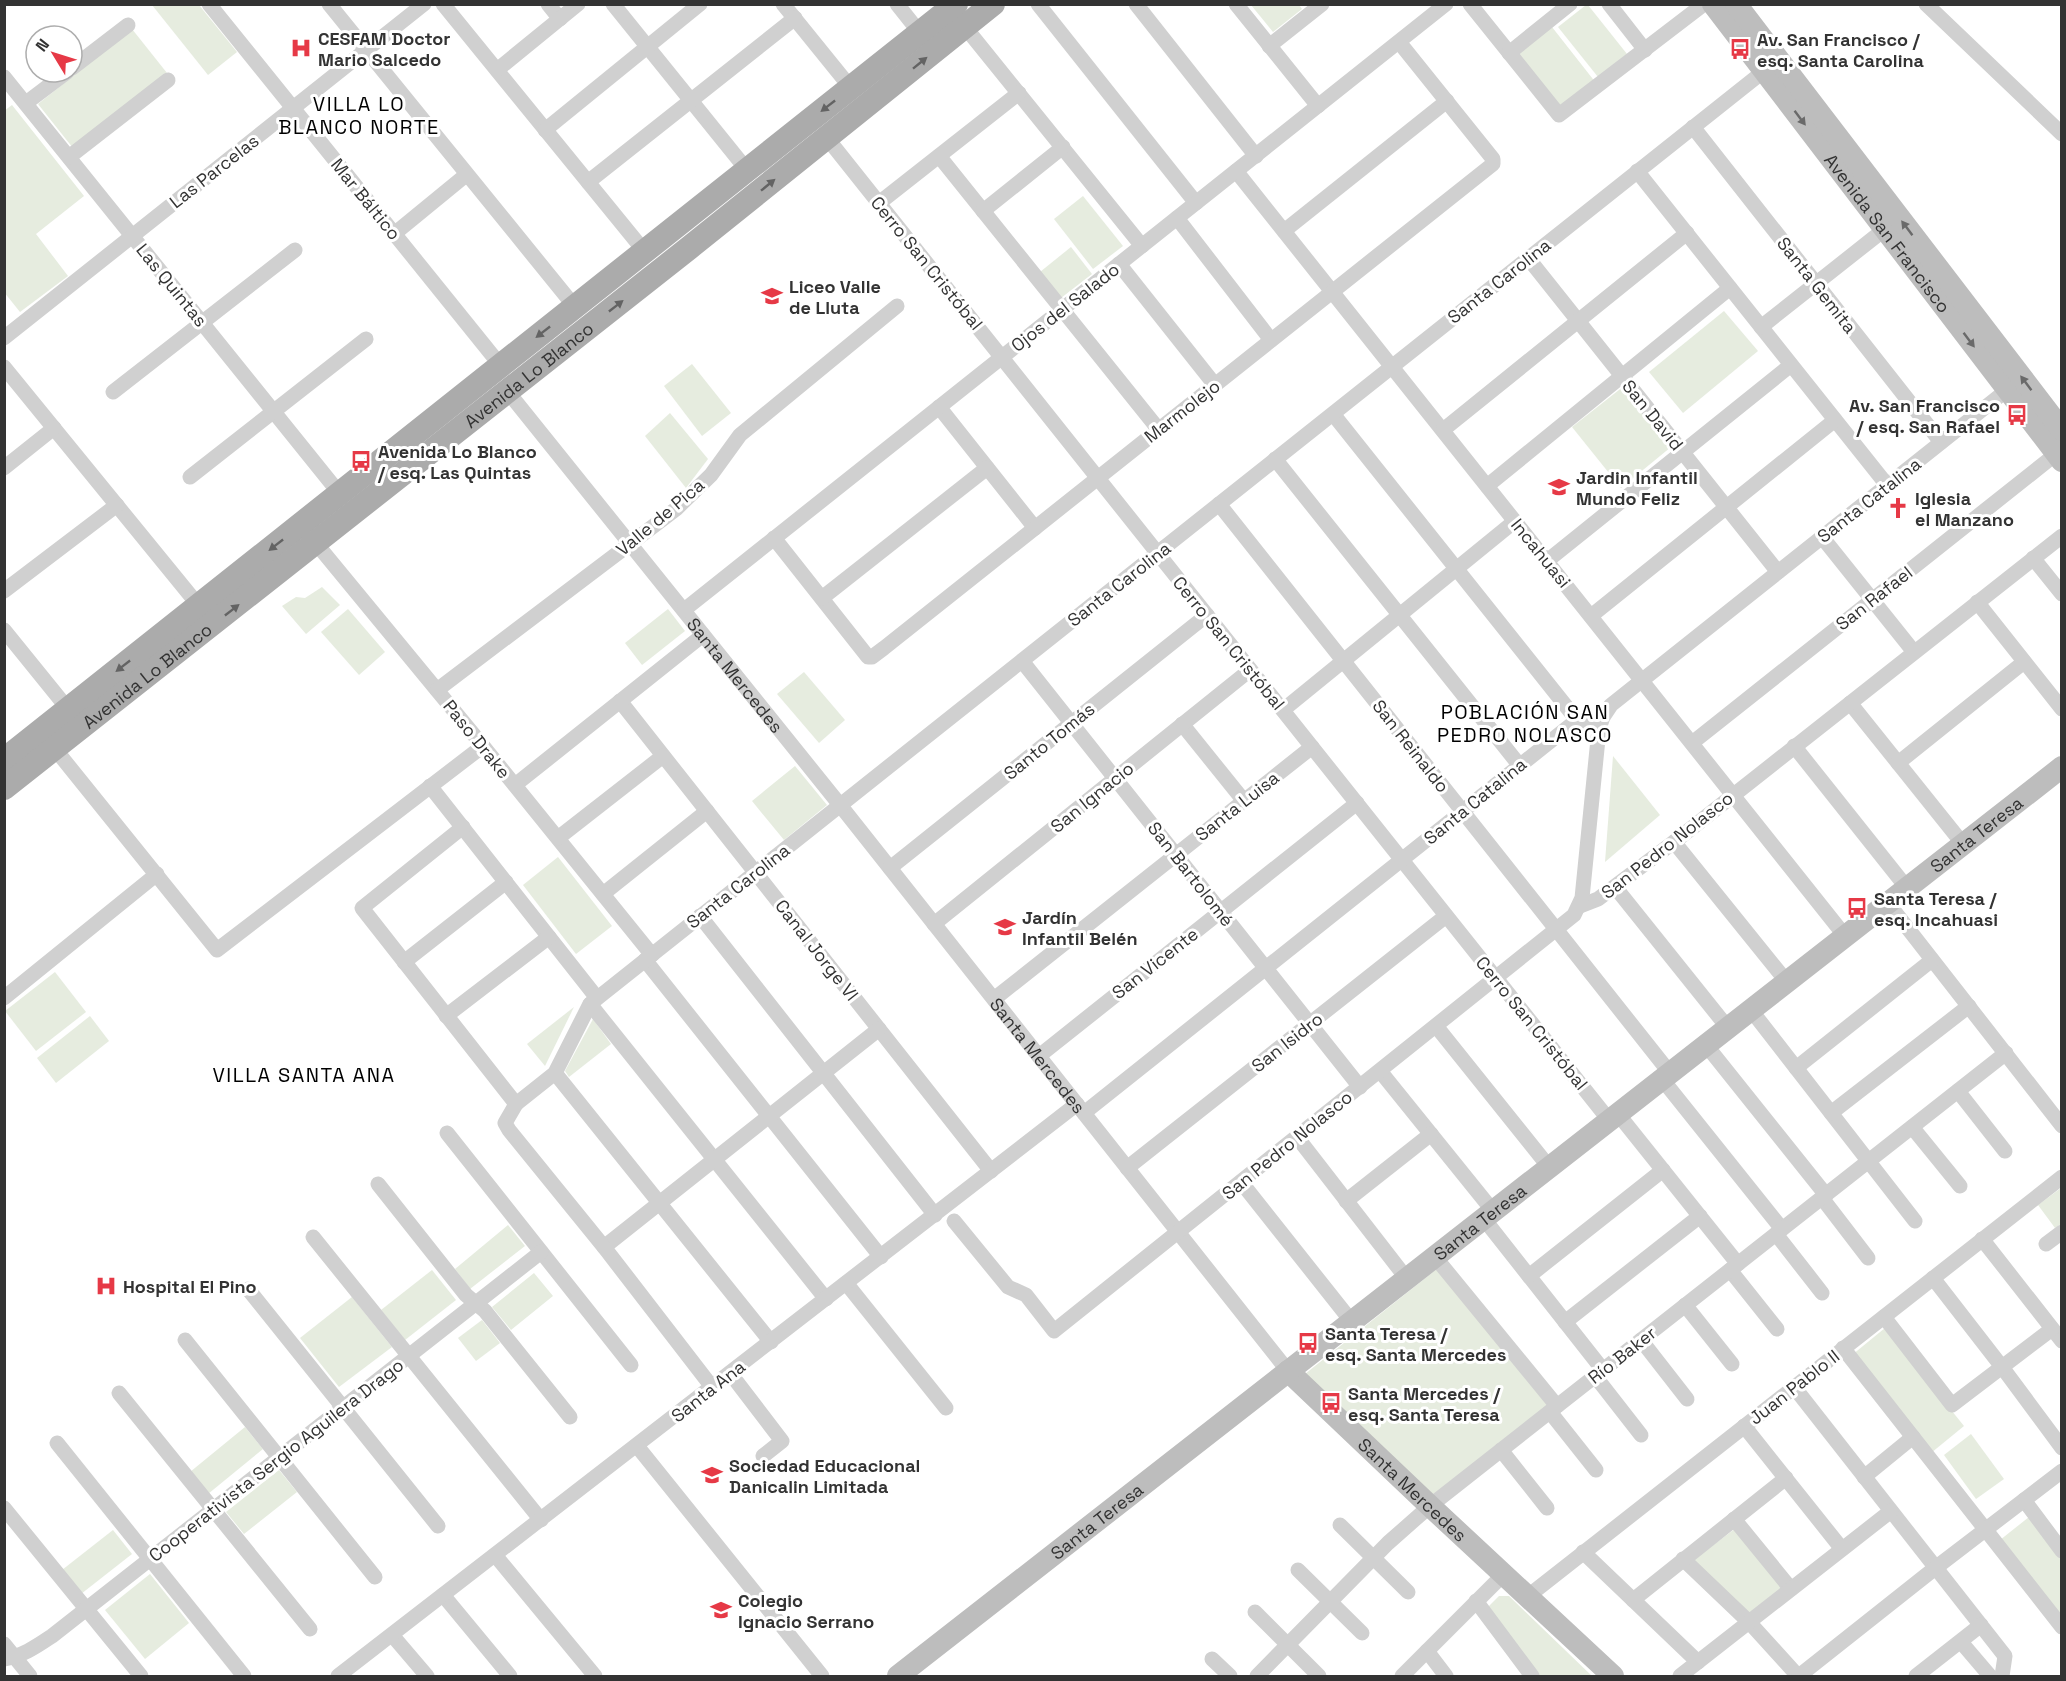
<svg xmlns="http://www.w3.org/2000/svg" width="2066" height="1681" font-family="'Space Grotesk',sans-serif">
  <rect width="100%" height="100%" fill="#fff"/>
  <g fill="#e6ecdf">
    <polygon points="152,5 199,5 237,52 208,75"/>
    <polygon points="1251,5 1299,5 1302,9 1273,32"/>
    <polygon points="1586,5 1588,5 1627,54 1598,77 1558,27"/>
    <polygon points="1552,27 1596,83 1560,111 1516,55"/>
    <polygon points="132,29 167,73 73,148 38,104"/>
    <polygon points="12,105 84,196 36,234 68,276 20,312 4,292 4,111"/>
    <polygon points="1083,196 1123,246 1093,269 1054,219"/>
    <polygon points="1071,247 1092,274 1061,298 1040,272"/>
    <polygon points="1724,311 1758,351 1683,413 1649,372"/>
    <polygon points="692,364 731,413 702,436 664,386"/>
    <polygon points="1624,386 1671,447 1621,488 1572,427"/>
    <polygon points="670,413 708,459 686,488 645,436"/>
    <polygon points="322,587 340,605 306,634 282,606 296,597 305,598"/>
    <polygon points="348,609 385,652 359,675 321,632"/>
    <polygon points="668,609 685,631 642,665 625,643"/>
    <polygon points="804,672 845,720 819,743 777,694"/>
    <polygon points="1613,756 1660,815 1605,862"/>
    <polygon points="795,766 827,805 784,840 752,801"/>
    <polygon points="558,857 612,926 576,954 523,885"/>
    <polygon points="55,972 86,1012 36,1051 5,1011"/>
    <polygon points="574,1007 545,1066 527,1044"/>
    <polygon points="90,1016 109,1041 56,1083 37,1058"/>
    <polygon points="593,1019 611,1044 569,1077 565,1071"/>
    <polygon points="2061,1188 2061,1224 2055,1228 2038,1205"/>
    <polygon points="508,1225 525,1246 470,1289 455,1269"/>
    <polygon points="1438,1268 1551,1409 1428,1501 1305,1374"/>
    <polygon points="432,1270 456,1300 405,1340 381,1310"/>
    <polygon points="534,1273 553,1296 511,1330 492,1307"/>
    <polygon points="352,1297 392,1347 339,1387 300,1338"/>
    <polygon points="482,1320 500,1343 476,1361 458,1338"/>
    <polygon points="1885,1328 1964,1426 1931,1453 1852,1355"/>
    <polygon points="245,1427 263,1449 208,1494 190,1472"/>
    <polygon points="1971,1434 2004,1479 1976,1499 1944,1455"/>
    <polygon points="279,1470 297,1492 244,1534 226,1512"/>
    <polygon points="2029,1517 2061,1559 2061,1619 2000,1540"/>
    <polygon points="1736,1528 1784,1588 1749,1613 1692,1561"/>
    <polygon points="113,1530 132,1554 81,1594 62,1570"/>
    <polygon points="150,1574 189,1623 145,1659 105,1610"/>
    <polygon points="1499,1596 1509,1596 1592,1676 1538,1676 1486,1609"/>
  </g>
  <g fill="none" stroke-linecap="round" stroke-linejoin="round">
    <g stroke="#d0d0d0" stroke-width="15">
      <polyline points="209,4 501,366"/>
      <polyline points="329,4 575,307"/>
      <polyline points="443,4 645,252"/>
      <polyline points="548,4 560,19"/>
      <polyline points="613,4 747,170"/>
      <polyline points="783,4 851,88"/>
      <polyline points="897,4 920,33"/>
      <polyline points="1038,4 1196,203"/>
      <polyline points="1136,4 1256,156"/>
      <polyline points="1236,4 1318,106"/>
      <polyline points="1470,4 1559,115 1704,4"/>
      <polyline points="1609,4 1645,50"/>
      <polyline points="1926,4 2062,134"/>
      <polyline points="965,27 1142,246"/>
      <polyline points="1269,46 1322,4"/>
      <polyline points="1509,53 1570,4"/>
      <polyline points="72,68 128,25"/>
      <polyline points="497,70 578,4"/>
      <polyline points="4,77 340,494"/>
      <polyline points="26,103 67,72"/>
      <polyline points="1693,127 1941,442"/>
      <polyline points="545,130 700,4"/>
      <polyline points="827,138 1609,1120"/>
      <polyline points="939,156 1159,430"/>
      <polyline points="69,157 168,80"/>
      <polyline points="1236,171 1845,936"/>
      <polyline points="1637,171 1887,485"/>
      <polyline points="588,182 795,18"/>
      <polyline points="879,203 1019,93"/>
      <polyline points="983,211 1063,147"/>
      <polyline points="1177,218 1271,340"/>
      <polyline points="1284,231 1447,101"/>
      <polyline points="394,234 466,175"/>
      <polyline points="1528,258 1778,572"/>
      <polyline points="1119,264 1215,385"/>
      <polyline points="1761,327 1885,229"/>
      <polyline points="4,338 424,4"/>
      <polyline points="4,367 199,606"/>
      <polyline points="113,392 295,250"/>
      <path id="s1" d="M508,392L840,805L1288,1371"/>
      <polyline points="939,407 1035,528"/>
      <polyline points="1333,414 1577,720"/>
      <polyline points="1443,430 1687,233"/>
      <polyline points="1275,459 1520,766"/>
      <polyline points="4,468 54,428"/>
      <polyline points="190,477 366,339"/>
      <polyline points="1487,486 1730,288"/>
      <polyline points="1219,504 1670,1073"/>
      <polyline points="310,536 483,746 652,955"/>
      <polyline points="1822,537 1914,652"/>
      <polyline points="774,538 868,657 872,657 884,648 1493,164 1493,159 1399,42"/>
      <polyline points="2033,558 2062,594"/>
      <polyline points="1547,561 1791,365"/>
      <polyline points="4,591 117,505"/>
      <polyline points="822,598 987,468"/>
      <polyline points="1977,602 2062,709"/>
      <polyline points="684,610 1446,4"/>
      <polyline points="1591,616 1835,420"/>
      <polyline points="4,630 68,709"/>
      <polyline points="1022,661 1360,1087"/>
      <polyline points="437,690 676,509 711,475 740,435 897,306"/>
      <polyline points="620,701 991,1171"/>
      <polyline points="1850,703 1963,844"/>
      <polyline points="1283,710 1515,521"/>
      <polyline points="1182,724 1244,801"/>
      <polyline points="1692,743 2056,454"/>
      <polyline points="1794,746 1907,888"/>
      <polyline points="55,749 217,950 483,746"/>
      <polyline points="1898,763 2024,662"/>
      <polyline points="515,785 703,635"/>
      <polyline points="430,786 597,998"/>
      <polyline points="463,827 362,908 516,1104"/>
      <polyline points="558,838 663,756"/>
      <polyline points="1674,842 1787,982"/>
      <polyline points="890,868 1207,615"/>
      <polyline points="1615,887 1728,1028"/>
      <polyline points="603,894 707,811"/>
      <polyline points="1888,903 2062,1126"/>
      <polyline points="1580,906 1598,899 1674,842 2062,536"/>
      <polyline points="700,916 935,1215"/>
      <polyline points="934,924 1250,670"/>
      <polyline points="645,960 881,1257"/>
      <polyline points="404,962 506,882"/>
      <polyline points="4,998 157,874"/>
      <polyline points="994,999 1312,747"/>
      <polyline points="590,1004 826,1299"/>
      <polyline points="1751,1010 1915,1221"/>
      <polyline points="446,1016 549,937"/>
      <polyline points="1436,1026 1549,1167"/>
      <polyline points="1706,1045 1826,1195"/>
      <polyline points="1039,1056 1357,803"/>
      <polyline points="1796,1068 1932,960"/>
      <polyline points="1380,1071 1493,1211"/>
      <polyline points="555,1073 771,1342"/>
      <polyline points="1662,1079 1782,1229"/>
      <polyline points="1958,1091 2005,1151"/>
      <polyline points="1084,1113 1577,720 1600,723"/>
      <polyline points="1831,1113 1969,1006"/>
      <polyline points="1618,1114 1738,1264"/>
      <polyline points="1912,1127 1960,1186"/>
      <polyline points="447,1133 631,1365"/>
      <polyline points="1297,1137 1407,1279"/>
      <polyline points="1127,1168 1446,916"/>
      <polyline points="1241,1182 1352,1322"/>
      <polyline points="378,1184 466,1295 485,1311 570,1417"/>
      <polyline points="1822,1198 1868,1258"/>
      <polyline points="1346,1201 1431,1134"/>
      <polyline points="1484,1219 1603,1370"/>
      <polyline points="954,1221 1008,1287 1026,1295 1054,1331 1574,915 1582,898 1599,729 1603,717 1611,705 2007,390"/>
      <polyline points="1776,1234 1822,1293"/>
      <polyline points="313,1237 541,1520"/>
      <polyline points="1982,1239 2062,1341"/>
      <polyline points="2046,1244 2062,1232"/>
      <polyline points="604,1247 879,1029"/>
      <polyline points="1435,1257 1557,1406"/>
      <polyline points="1730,1270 1777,1329"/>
      <polyline points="1529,1276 1663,1170"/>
      <polyline points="1933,1278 2002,1367 2062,1448"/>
      <polyline points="846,1283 946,1408"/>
      <polyline points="248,1289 438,1526"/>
      <polyline points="1685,1305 1732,1364"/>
      <polyline points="1884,1317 1952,1405 2052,1329"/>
      <polyline points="1565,1322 1700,1216"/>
      <polyline points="185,1340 375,1577"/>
      <polyline points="1641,1340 1687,1399"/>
      <polyline points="1843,1348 2062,1627"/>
      <polyline points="730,1373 782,1441 763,1456"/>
      <polyline points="1595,1376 1641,1435"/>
      <polyline points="712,1387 604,1247 509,1130 505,1123 516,1104 555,1073 590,1004 1764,71"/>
      <polyline points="1794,1387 2005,1656 2002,1676"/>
      <polyline points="119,1393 310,1629"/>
      <polyline points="1550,1412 1596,1470"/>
      <polyline points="1744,1426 1842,1549"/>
      <polyline points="57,1443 244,1676"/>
      <polyline points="637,1446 822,1676"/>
      <polyline points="1501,1450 1547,1508"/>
      <polyline points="1864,1477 1913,1437"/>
      <polyline points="2024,1500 2062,1551"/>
      <polyline points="4,1508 141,1676"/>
      <polyline points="1734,1519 1791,1589"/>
      <polyline points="1340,1525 1408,1592"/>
      <polyline points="1583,1552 1698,1662"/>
      <polyline points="495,1555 595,1676"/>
      <polyline points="1683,1559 1749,1622 1798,1676"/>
      <polyline points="1298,1570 1362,1633"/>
      <polyline points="443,1595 510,1676"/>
      <polyline points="1527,1597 2062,1177"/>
      <polyline points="1633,1600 1786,1478"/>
      <polyline points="1476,1601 1532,1676"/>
      <polyline points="1255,1612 1319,1676"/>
      <polyline points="392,1635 427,1676"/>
      <polyline points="1961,1642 1990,1676"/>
      <polyline points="4,1644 30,1676"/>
      <polyline points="1427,1651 1446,1676"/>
      <path d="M4,1659C23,1656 37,1646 52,1636L541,1252"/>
      <polyline points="1212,1659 1230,1676"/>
      <polyline points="338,1676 1077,1104"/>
      <polyline points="1257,1676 1388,1543 1430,1506 2006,1053"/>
      <polyline points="1402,1676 1503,1575"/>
      <polyline points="1680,1676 1891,1511"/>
      <polyline points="1799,1676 1934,1569 2062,1471"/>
      <polyline points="1916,1676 1981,1625"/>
    </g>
    <g stroke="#bdbdbd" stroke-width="22">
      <path id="s2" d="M1713,4L2062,461"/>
      <polyline points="1736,4 2062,430"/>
      <path id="s3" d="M1288,1371L1430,1506L1613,1676"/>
      <path id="s4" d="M898,1676L2062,767"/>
    </g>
    <g stroke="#ababab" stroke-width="24">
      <polyline points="4,760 956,4"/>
      <path id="s5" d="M4,788L689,248L993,4"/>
    </g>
  </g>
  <defs><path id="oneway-solid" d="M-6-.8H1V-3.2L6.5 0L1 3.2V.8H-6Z" transform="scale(1.5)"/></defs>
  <g fill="#636363">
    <use href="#oneway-solid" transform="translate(920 63) rotate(-39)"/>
    <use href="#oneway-solid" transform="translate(828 106) rotate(142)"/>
    <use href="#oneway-solid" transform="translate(768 185) rotate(-39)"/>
    <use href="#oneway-solid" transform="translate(616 306) rotate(-38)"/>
    <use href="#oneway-solid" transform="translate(543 332) rotate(142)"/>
    <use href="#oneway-solid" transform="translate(276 545) rotate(142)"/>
    <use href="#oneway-solid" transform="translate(232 610) rotate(-38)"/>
    <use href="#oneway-solid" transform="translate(123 666) rotate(142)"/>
  </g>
  <g fill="#6a6a6a">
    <use href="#oneway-solid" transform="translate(1800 118) rotate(53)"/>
    <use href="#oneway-solid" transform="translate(1907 228) rotate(-127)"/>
    <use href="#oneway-solid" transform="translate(1969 340) rotate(53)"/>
    <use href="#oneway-solid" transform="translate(2026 383) rotate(-127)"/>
  </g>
  <defs>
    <symbol id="hospital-bare" viewBox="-9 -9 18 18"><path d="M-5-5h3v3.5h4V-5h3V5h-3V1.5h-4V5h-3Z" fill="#e63946" stroke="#fff" stroke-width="2.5" paint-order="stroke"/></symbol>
    <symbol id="bus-bare" viewBox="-9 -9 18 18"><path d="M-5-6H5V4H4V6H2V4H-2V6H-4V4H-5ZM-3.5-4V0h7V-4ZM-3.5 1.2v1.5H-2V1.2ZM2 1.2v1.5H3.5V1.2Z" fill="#e63946" stroke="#fff" stroke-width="2.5" paint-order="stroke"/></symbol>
    <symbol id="school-bare" viewBox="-9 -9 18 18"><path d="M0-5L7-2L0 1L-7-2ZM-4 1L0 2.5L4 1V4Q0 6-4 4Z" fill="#e63946" stroke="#fff" stroke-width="2.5" paint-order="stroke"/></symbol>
    <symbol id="church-bare" viewBox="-9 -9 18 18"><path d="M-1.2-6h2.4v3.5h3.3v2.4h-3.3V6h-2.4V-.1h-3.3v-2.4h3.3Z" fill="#e63946" stroke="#fff" stroke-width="2.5" paint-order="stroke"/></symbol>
  </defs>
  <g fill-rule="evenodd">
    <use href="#hospital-bare" x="286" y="33" width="30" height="30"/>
    <use href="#bus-bare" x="1725" y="34" width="30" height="30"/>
    <use href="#school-bare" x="757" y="281" width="30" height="30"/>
    <use href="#bus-bare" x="2002" y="400" width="30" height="30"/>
    <use href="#bus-bare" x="346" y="446" width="30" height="30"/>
    <use href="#school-bare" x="1544" y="472" width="30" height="30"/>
    <use href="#church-bare" x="1883" y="493" width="30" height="30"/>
    <use href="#bus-bare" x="1842" y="893" width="30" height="30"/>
    <use href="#school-bare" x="990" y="912" width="30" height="30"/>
    <use href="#hospital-bare" x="91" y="1271" width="30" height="30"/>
    <use href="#bus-bare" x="1293" y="1328" width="30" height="30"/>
    <use href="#bus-bare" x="1316" y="1388" width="30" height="30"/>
    <use href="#school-bare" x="697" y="1460" width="30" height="30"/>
    <use href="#school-bare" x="706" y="1595" width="30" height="30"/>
  </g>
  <g text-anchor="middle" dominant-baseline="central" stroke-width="6" stroke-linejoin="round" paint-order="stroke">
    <g font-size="18" font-weight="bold" fill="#333" stroke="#fff" text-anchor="start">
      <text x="318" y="38">CESFAM Doctor<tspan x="318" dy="21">Mario Salcedo</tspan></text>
      <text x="1757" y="39">Av. San Francisco /<tspan x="1757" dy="21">esq. Santa Carolina</tspan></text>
      <text x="789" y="286">Liceo Valle<tspan x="789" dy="21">de Lluta</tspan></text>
      <text x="2000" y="405" text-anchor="end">Av. San Francisco<tspan x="2000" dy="21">/ esq. San Rafael</tspan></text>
      <text x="378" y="451">Avenida Lo Blanco<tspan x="378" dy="21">/ esq. Las Quintas</tspan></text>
      <text x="1576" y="477">Jardin Infantil<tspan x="1576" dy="21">Mundo Feliz</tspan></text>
      <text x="1915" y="498">Iglesia<tspan x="1915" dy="21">el Manzano</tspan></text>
      <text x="1874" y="898">Santa Teresa /<tspan x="1874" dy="21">esq. Incahuasi</tspan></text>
      <text x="1022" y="917">Jardín<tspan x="1022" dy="21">Infantil Belén</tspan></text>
      <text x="123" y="1286">Hospital El Pino</text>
      <text x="1325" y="1333">Santa Teresa /<tspan x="1325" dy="21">esq. Santa Mercedes</tspan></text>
      <text x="1348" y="1393">Santa Mercedes /<tspan x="1348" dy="21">esq. Santa Teresa</tspan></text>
      <text x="729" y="1465">Sociedad Educacional<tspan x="729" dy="21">Danicalin Limitada</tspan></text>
      <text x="738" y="1600">Colegio<tspan x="738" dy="21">Ignacio Serrano</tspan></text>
    </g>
    <g font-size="18" fill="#333" stroke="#fff">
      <text transform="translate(214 171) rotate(-38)">Las Parcelas</text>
      <text transform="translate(366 199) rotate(51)">Mar Báltico</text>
      <text stroke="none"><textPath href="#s2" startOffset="288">Avenida San Francisco</textPath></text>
      <text transform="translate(927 263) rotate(51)">Cerro San Cristóbal</text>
      <text transform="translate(1499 281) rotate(-38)">Santa Carolina</text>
      <text transform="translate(172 285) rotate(51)">Las Quintas</text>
      <text transform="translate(1817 285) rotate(52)">Santa Gemita</text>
      <text transform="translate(1065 307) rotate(-38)">Ojos del Salado</text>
      <text stroke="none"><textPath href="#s5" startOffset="668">Avenida Lo Blanco</textPath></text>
      <text transform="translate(1182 411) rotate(-38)">Marmolejo</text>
      <text transform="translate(1653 415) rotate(51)">San David</text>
      <text transform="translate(1869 500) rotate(-38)">Santa Catalina</text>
      <text transform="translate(660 517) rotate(-40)">Valle de Pica</text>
      <text transform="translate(1541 553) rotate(51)">Incahuasi</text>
      <text transform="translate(1119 584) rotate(-38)">Santa Carolina</text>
      <text transform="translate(1874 598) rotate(-38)">San Rafael</text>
      <text transform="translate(1229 643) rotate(51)">Cerro San Cristóbal</text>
      <text stroke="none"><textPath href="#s1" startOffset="363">Santa Mercedes</textPath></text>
      <text stroke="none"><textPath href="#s5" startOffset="182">Avenida Lo Blanco</textPath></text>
      <text transform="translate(477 739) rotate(51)">Paso Drake</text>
      <text transform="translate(1049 741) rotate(-39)">Santo Tomás</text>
      <text transform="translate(1411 746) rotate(52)">San Reinaldo</text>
      <text transform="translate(1092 797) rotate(-39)">San Ignacio</text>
      <text transform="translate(1475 801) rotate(-39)">Santa Catalina</text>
      <text transform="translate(1237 806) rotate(-38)">Santa Luisa</text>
      <text stroke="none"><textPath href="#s4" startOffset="1368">Santa Teresa</textPath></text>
      <text transform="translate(1667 845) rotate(-38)">San Pedro Nolasco</text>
      <text transform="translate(1191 874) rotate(52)">San Bartolomé</text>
      <text transform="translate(738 886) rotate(-38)">Santa Carolina</text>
      <text transform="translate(817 950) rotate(52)">Canal Jorge VI</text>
      <text transform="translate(1155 963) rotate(-38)">San Vicente</text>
      <text transform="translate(1532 1023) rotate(51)">Cerro San Cristóbal</text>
      <text transform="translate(1287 1042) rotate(-38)">San Isidro</text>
      <text stroke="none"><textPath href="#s1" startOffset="849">Santa Mercedes</textPath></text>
      <text transform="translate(1287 1145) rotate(-39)">San Pedro Nolasco</text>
      <text stroke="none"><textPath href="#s4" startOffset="738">Santa Teresa</textPath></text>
      <text transform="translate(1622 1355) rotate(-38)">Río Baker</text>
      <text transform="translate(1794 1387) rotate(-38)">Juan Pablo II</text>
      <text transform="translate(708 1391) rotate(-38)">Santa Ana</text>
      <text transform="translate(276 1460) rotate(-38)">Cooperativista Sergio Aguilera Drago</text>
      <text stroke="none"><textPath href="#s3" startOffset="172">Santa Mercedes</textPath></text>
      <text stroke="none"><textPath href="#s4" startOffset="252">Santa Teresa</textPath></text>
    </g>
    <g font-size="20" letter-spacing="1.5" fill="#000" stroke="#fff">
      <text x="359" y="104">VILLA LO<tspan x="359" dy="23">BLANCO NORTE</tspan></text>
      <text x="1525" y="712">POBLACIÓN SAN<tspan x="1525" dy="23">PEDRO NOLASCO</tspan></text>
      <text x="304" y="1075">VILLA SANTA ANA</text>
    </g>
  </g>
  <rect width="2066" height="1681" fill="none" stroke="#333333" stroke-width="12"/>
  <g transform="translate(54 54) rotate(308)"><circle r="28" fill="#ffffff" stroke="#adadad" stroke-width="1.5"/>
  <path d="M0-4.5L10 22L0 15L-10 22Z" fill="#e63946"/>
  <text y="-9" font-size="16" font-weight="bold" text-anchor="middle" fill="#333333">N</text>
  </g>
</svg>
